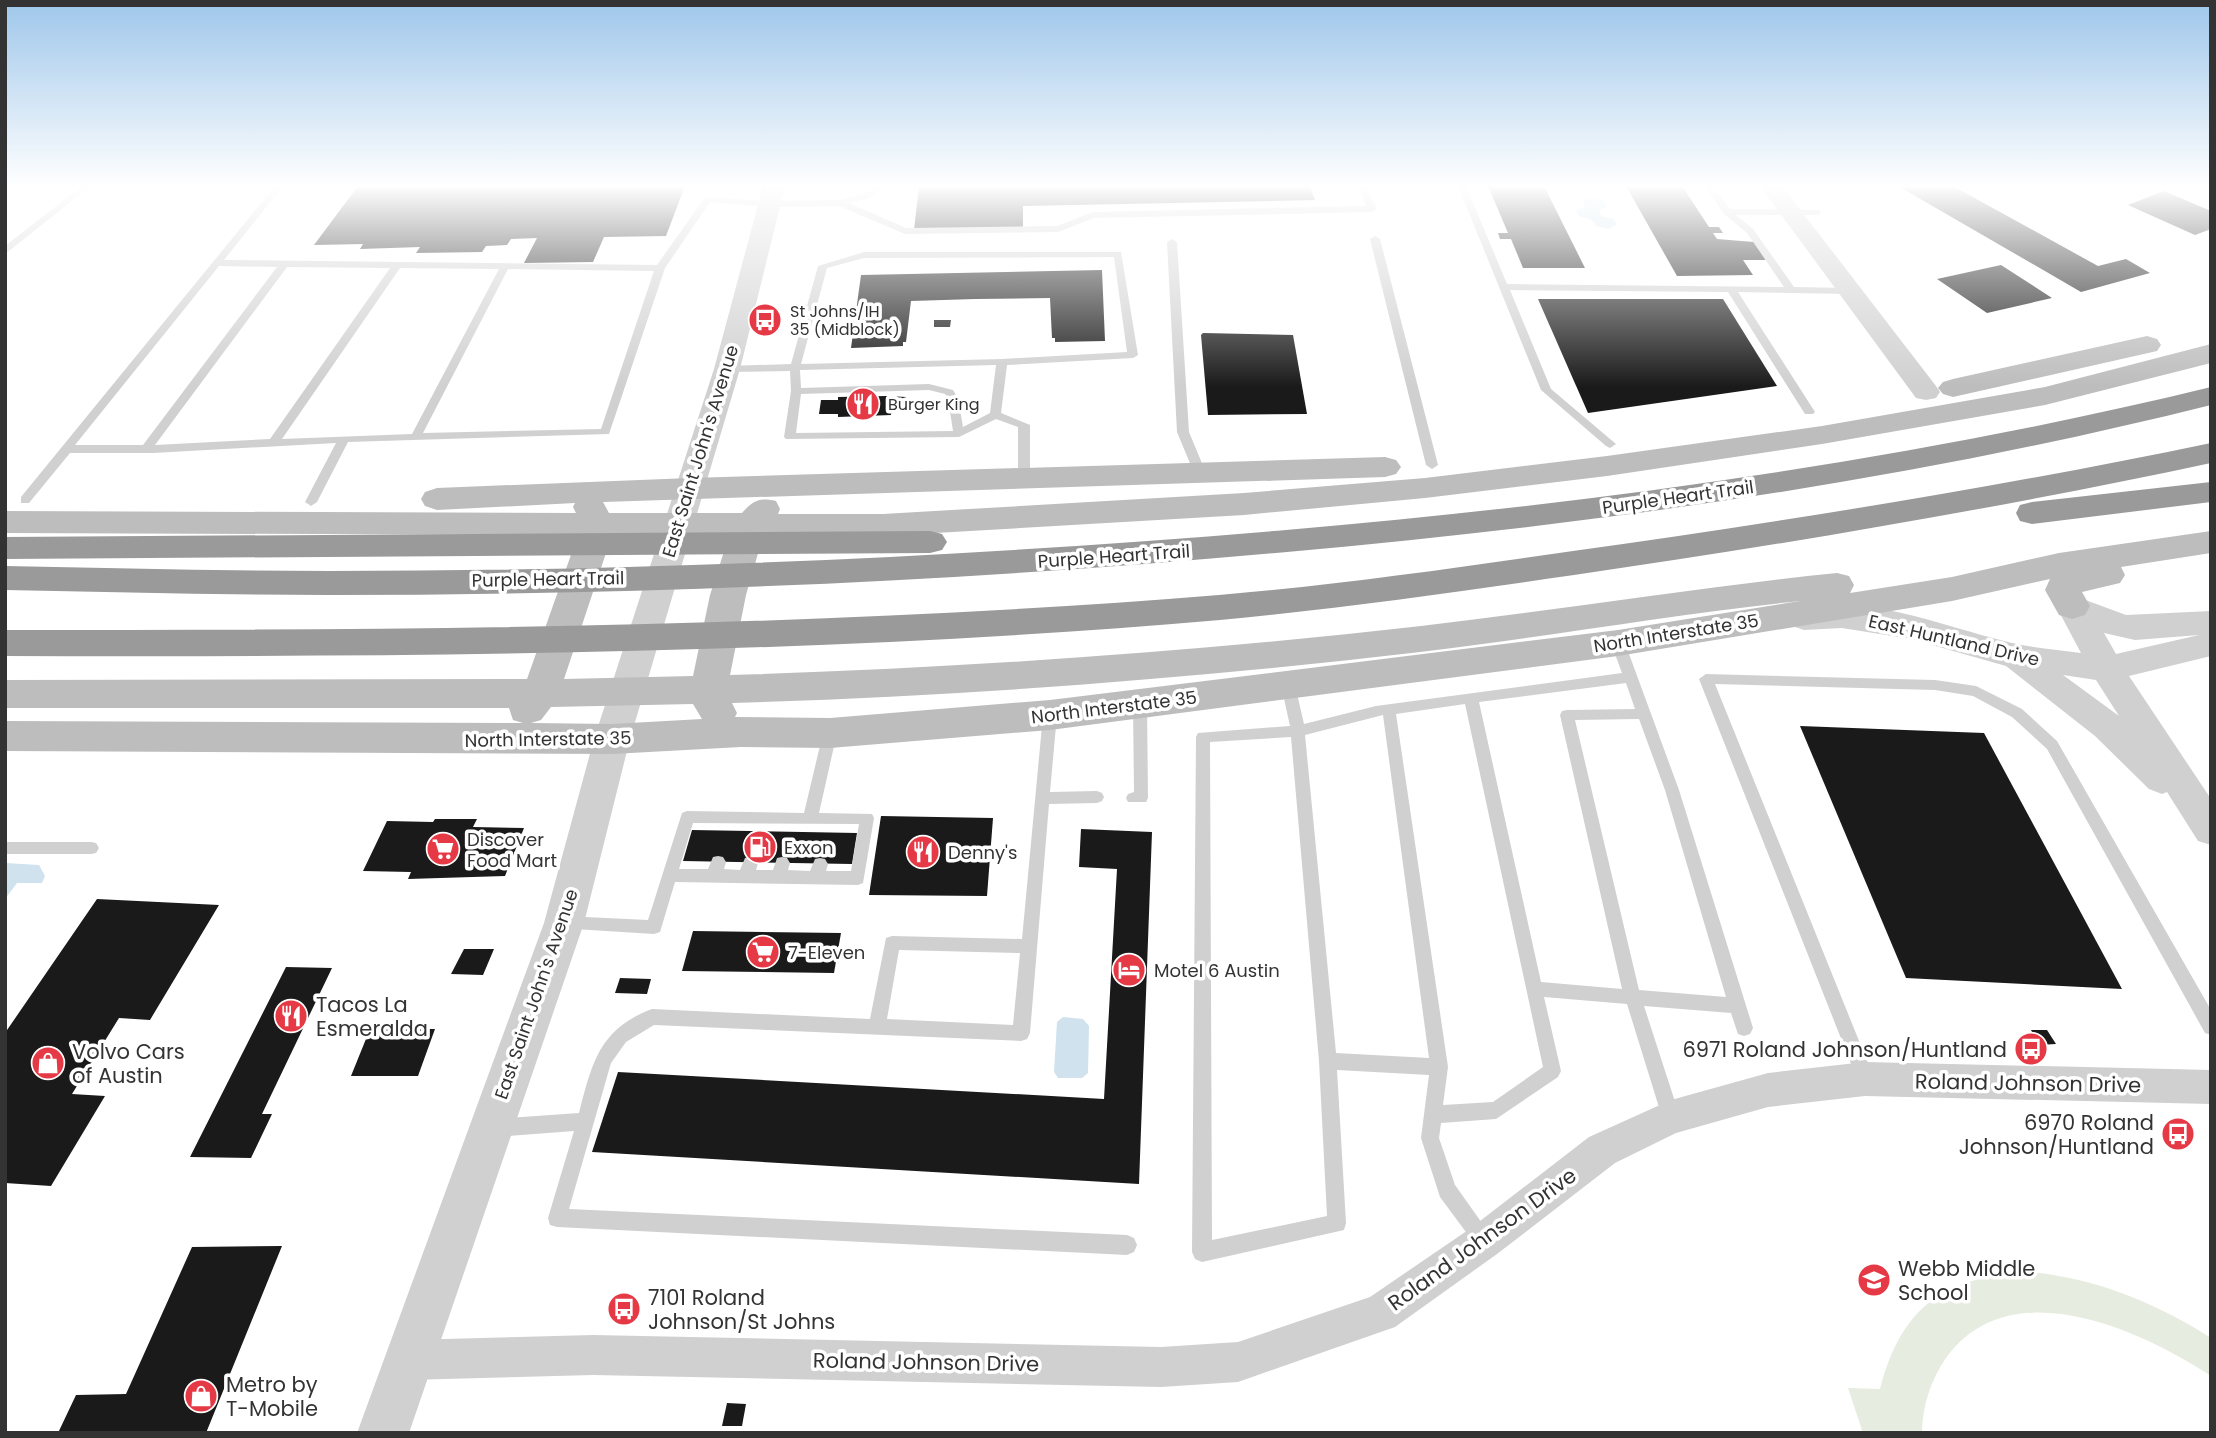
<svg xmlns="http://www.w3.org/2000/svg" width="2216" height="1438" font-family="Poppins,sans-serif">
  <rect width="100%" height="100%" fill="#fff"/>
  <path fill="#e6ecdf" d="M2031,1272C2097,1279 2154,1302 2211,1338V1376C2141,1330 2010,1269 1946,1358C1931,1379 1922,1407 1922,1433H1863L1848,1388L1880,1389C1902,1305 1946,1276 2031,1272Z"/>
  <g fill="#cfe2ee">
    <polygon points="1592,198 1604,201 1607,207 1599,210 1601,216 1614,219 1617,225 1608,229 1596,226 1592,220 1579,216 1576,210 1585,207 1583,200"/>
    <polygon points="5,863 39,865 45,876 42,883 17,883 5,899"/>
    <polygon points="1063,1017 1083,1019 1089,1026 1088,1073 1082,1078 1058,1078 1054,1072 1057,1022"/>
  </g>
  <g fill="#1a1a1a">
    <polygon points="358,186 685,186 666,236 604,237 593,262 524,263 537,238 511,239 507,245 486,246 482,252 416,253 420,247 360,249 363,244 314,245"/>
    <polygon points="919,186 1310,186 1315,200 1023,206 1023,228 914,230"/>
    <polygon points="1488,186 1544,186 1585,268 1523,268 1511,239 1500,239 1498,233 1508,233"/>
    <polygon points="1626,186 1682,186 1709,227 1719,227 1723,233 1713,233 1717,239 1754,242 1767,260 1743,260 1753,275 1677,276"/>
    <polygon points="1898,186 1953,186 2098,266 2126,259 2150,273 2081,292"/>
    <polygon points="2164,191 2211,211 2211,229 2195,235 2128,205"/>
    <polygon points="2001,265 2052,298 1987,313 1937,279"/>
    <polygon points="1102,270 1105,341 1055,342 1055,338 1052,338 1050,298 975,299 911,301 906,342 903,342 903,346 851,348 861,275"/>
    <polygon points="1538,299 1723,299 1777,386 1588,413"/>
    <polygon points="934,320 951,320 950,327 934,327"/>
    <polygon points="1203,333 1293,335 1307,414 1208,415 1201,335"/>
    <polygon points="838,397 886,396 906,397 905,407 892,407 891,415 838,417 838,414 819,414 821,400 838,400"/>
    <polygon points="1800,726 1984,733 2122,989 1906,978"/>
    <polygon points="881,816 993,818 987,896 869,895"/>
    <polygon points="435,819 477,819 473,827 524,828 505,876 408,879 411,872 363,871 387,821 433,822"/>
    <polygon points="1081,829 1152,832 1139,1184 592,1152 618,1072 1104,1099 1117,869 1079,867"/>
    <polygon points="692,830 857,833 852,864 683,861"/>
    <polygon points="97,899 219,905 150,1020 119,1018 72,1094 105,1096 51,1186 5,1183 5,1033"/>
    <polygon points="693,931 841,933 834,973 682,971"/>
    <polygon points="464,949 494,949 483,975 451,974"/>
    <polygon points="286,967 332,968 262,1114 272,1114 251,1158 190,1157"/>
    <polygon points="620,978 651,979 647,994 615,993"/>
    <polygon points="370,1029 435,1029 418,1076 351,1076"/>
    <polygon points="2031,1030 2047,1030 2056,1044 2039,1045"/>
    <polygon points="282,1246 206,1433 58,1433 76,1395 126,1394 192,1247"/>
    <polygon points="727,1403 746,1404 742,1426 722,1426"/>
  </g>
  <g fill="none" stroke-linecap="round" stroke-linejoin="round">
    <g fill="#d0d0d0" fill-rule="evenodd">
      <polygon points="82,186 91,186 5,254 5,246"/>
      <path d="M275,186H283L224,260L657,265L705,197L769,201L840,200L863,194L877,186H886L869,198L849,203L906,228L1057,226L1093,212L1366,206L1358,186H1366L1377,209L1372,212L1094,218L1058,232L905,234L839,206L769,207L710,202L665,268L609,434L348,442L317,502L311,506L305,502L336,443L153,453H70L29,503H21V497ZM219,266L277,267L143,445H75ZM287,267L390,268L270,439L155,445ZM400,268L499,269L412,434L282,439ZM508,269L654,271L601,429L423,433Z"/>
      <polygon points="1458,186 1466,186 1507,284 1784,287 1747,233 1724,214 1705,186 1713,186 1730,209 1820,210 1820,214 1817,215 1736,215 1753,229 1794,287 1850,288 1855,291 1850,294 1738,292 1815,412 1813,414 1805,414 1728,292 1510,290 1551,389 1616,444 1610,448 1606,446 1541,390"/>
      <polygon points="1375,236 1380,239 1438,465 1432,469 1426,465 1370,239"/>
      <polygon points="1172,239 1177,242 1189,432 1206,473 1200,477 1194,473 1177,432 1167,242"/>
      <path d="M864,252H1121L1138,355L1133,358L1007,365L1001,413L1030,425V479L1024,483L1018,479V427L996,419L959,437L786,439L784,437L791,391L790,371L727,372L722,369L727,366L791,364L818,266ZM1114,257L1127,352L1002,359L801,364L827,268L864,258ZM996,365L990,413L963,427L958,398L953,390L929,384L801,388L800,370ZM929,390L945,394L948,398L953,431L796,433L801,394Z"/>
      <path d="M1618,638L1625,643L1679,790L1753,1028L1750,1034L1744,1036L1738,1034L1731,1013L1644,1006L1680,1117L1677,1123L1671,1126L1665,1123L1662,1117L1627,1004L1544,997L1561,1071L1558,1077L1496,1119L1441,1123L1439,1138L1455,1185L1494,1240L1491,1247L1484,1250L1477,1247L1440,1197L1421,1138L1429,1075L1337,1070L1346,1223L1344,1230L1202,1262L1195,1259L1192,1252L1196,737L1198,733L1290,726L1281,685L1288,680L1295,685L1304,724L1376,706L1622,673L1611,643ZM1626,683L1635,709L1567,710L1562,711L1560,715L1622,989L1541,982L1479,702ZM1465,704L1543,1067L1493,1102L1443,1105L1448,1067L1396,714ZM1383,715L1429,1058L1336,1053L1305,735ZM1639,719L1665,790L1726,997L1639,990L1575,720ZM1291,737L1319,1061L1327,1216L1212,1240L1210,742Z"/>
      <polygon points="1706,674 1935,680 1976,686 2022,709 2057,741 2211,1010 2211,1035 2205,1033 2047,749 2012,717 1973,696 1935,690 1715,684 1874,1078 1871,1084 1865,1086 1859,1084 1699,679"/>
      <polygon points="1140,699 1147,704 1148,798 1146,802 1128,802 1126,798 1128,794 1134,792 1133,704"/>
      <path d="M1050,710L1055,711L1057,715L1050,792L1097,791L1102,793L1104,797L1102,801L1097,803L1049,804L1030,1033L1027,1039L1021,1041L654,1025L626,1042L611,1063L569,1209L1127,1235L1134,1238L1137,1245L1134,1252L1127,1255L557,1227L550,1225L548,1218L574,1131L495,1137L489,1134L486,1128L489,1122L495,1119L579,1113C592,1063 599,1029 652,1009L870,1019L886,938L892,936L1022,939L1043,715L1045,711ZM899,950L1020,953L1013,1025L887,1019Z"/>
      <path d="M830,728L835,729L837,733L819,813L872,814L874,818L863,883L858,885L675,882L660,932L654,934L558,928L556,923L558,918L564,916L648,920L682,813L687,811L804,813L823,733L825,729ZM693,823L859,824L851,871H826L828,864L825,859L820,858L815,859L810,871L788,870L790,863L787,858L782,857L777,858L773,870H756L758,863L755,858L750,857L745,858L740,870L724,869L726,862L723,857L718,856L713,857L708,869H679Z"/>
      <polygon points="5,842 91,842 96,843 99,848 96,853 91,854 5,854"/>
    </g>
    <polygon fill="#d0d0d0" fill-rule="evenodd" points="1865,1062 2211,1070 2211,1104 1865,1096 1768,1107 1676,1133 1615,1163 1497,1254 1395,1327 1238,1382 1161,1387 593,1375 408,1380 394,1374 388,1360 394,1346 408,1340 593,1335 1161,1347 1238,1342 1370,1297 1471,1228 1589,1137 1671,1100 1768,1073"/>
    <g fill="#d0d0d0" fill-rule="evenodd">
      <polygon points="763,186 785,186 740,369 630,739 584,923 409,1433 357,1433 544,923 594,739 714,369"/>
      <polygon points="1760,186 1782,186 1936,386 1940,392 1936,398 1926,400 1916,398"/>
      <path d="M2072,595L2126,615L2211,611V656L2129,676L2211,799V845L2198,841L2167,792L2162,794L2149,789L2095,736L2006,666L1911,639L1842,628L1804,630L1792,626L1788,618L1792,610C1859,590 1947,628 2012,643C2035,648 2059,650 2081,653L2056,606L2061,598ZM2104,633L2135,640L2199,635L2116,654ZM2063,675L2096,680L2119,716Z"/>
    </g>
    <g fill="#bdbdbd" fill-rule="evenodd">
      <polygon points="2147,336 2157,339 2161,345 2157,351 1953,397 1943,394 1938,388 1943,382 1953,379"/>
      <path d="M2211,344V363L2045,405L1822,444L1607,476L1425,498L1244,515L883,536H763L746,595L730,675C961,668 1192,652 1421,626C1560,610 1698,587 1837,573L1849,576L1854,585L1850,593L1952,577L2059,553L2211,531V553L2121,567L2125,575L2120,583L2082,592L2090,606L2085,615L2072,619L2059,615L2045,590L2050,579L1952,601L1618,656L1050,730L830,748L741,747L612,754L5,751V721L523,723L513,720L509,708H5V680L527,679L578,535L5,533V511L576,513L573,507L575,503L437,510L425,506L421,499L425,492L437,488L690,478L1385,457L1396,460L1401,467L1396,474L1385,477L603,502L609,513H742C753,501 759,497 776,501L780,509L778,514H883L1244,493L1425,478L1607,456L1822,426L2045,387ZM612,535L729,536L710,595L693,676L564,679ZM1800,601L1618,630L1050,700L830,718L735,717L737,713L732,703C962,696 1192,679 1420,652C1547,637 1673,614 1800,601ZM693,704L702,719L612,724L531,723L541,720L551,707Z"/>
    </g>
    <g fill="#9a9a9a" fill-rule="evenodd">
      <path d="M2211,387V405C1907,481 1598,524 1287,552C969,581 648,595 329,595C221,595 113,592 5,590V566C113,568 221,571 329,571C648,571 968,557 1286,530C1598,503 1907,461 2211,387Z"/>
      <path d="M2211,443V463C2000,508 1787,544 1574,575C1456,592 1338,609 1220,620C816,655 410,657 5,656V630C410,630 816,628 1219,595C1338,585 1456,568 1573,551C1787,521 2000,487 2211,443Z"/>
      <polygon points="2211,482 2211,502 2032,524 2020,521 2016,513 2020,505 2032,502"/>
      <polygon points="930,531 942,534 947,542 942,550 930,553 5,559 5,537"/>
    </g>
  </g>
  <linearGradient id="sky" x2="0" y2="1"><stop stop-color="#9ec6ea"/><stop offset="0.48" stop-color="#fff"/><stop offset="1" stop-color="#fff" stop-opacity="0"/></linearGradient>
  <rect width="2216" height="387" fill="url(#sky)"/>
  <defs>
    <symbol id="bus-disc" viewBox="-11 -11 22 22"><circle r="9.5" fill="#e63946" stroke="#fff"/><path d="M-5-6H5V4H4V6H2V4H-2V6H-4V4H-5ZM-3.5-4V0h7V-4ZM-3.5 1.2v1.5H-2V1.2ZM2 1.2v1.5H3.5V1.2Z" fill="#fff"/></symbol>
    <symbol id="restaurant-disc" viewBox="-11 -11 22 22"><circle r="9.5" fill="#e63946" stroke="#fff"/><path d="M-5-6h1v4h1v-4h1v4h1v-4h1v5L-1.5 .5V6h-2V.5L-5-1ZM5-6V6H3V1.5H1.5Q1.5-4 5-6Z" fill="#fff"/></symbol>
    <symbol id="fuel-disc" viewBox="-11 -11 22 22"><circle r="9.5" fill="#e63946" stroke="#fff"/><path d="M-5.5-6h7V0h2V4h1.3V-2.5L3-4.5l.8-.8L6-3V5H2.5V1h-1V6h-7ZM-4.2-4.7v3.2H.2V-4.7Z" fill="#fff"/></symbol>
    <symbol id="supermarket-disc" viewBox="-11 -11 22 22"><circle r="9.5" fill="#e63946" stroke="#fff"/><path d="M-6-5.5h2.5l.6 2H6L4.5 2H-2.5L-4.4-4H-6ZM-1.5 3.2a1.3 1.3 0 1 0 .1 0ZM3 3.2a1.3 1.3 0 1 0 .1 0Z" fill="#fff"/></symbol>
    <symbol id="hotel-disc" viewBox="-11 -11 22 22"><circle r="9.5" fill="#e63946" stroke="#fff"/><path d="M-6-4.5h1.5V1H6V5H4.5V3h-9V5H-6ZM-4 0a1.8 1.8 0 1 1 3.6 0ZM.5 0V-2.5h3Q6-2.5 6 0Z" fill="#fff"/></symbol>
    <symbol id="shop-disc" viewBox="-11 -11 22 22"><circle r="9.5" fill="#e63946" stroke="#fff"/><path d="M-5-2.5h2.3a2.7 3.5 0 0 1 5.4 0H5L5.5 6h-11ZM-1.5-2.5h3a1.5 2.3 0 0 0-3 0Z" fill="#fff"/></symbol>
    <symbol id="school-disc" viewBox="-11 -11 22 22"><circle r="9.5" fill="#e63946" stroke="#fff"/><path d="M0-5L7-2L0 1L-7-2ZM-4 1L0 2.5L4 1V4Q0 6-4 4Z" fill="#fff"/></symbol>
  </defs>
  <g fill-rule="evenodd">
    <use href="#bus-disc" x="746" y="301" width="38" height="38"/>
    <use href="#restaurant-disc" x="844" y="385" width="38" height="38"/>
    <use href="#fuel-disc" x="741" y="828" width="38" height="38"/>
    <use href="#supermarket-disc" x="424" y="830" width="38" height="38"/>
    <use href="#restaurant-disc" x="904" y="833" width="38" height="38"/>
    <use href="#supermarket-disc" x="744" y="933" width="38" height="38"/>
    <use href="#hotel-disc" x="1110" y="951" width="38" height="38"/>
    <use href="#restaurant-disc" x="272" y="997" width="38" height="38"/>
    <use href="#bus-disc" x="2012" y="1030" width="38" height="38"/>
    <use href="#shop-disc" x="29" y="1044" width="38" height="38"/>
    <use href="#bus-disc" x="2159" y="1115" width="38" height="38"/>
    <use href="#school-disc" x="1855" y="1261" width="38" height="38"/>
    <use href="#bus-disc" x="605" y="1290" width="38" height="38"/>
    <use href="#shop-disc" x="182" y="1377" width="38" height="38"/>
  </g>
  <g text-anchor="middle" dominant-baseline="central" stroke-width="7" stroke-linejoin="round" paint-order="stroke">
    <g font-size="16" fill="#333" stroke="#fff" text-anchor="start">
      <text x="790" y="311">St Johns/IH<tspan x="790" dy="18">35 (Midblock)</tspan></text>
      <text x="888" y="404">Burger King</text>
    </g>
    <g font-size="18" fill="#333" stroke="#fff">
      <text transform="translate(700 451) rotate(-73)">East Saint John's Avenue</text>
      <text transform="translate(1678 497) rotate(-8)">Purple Heart Trail</text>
      <text transform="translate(1114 556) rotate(-4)">Purple Heart Trail</text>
      <text transform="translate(548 579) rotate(-1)">Purple Heart Trail</text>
      <text transform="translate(1676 633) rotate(-9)">North Interstate 35</text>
      <text transform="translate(1954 640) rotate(13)">East Huntland Drive</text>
      <text transform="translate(1114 707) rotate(-7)">North Interstate 35</text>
      <text transform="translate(548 739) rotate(-1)">North Interstate 35</text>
      <text transform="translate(536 994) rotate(-71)">East Saint John's Avenue</text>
    </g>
    <g font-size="18" fill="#333" stroke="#fff" text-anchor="start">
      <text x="467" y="839">Discover<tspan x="467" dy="21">Food Mart</tspan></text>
      <text x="784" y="847">Exxon</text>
      <text x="948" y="852">Denny's</text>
      <text x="788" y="952">7-Eleven</text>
      <text x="1154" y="970">Motel 6 Austin</text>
    </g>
    <g font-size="21" fill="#333" stroke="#fff" text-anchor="start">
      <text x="316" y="1004">Tacos La<tspan x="316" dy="24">Esmeralda</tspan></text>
      <text x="2007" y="1049" text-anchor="end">6971 Roland Johnson/Huntland</text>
      <text x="72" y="1051">Volvo Cars<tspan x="72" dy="24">of Austin</tspan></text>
      <text x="2154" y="1122" text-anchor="end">6970 Roland<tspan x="2154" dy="24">Johnson/Huntland</tspan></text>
      <text x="1898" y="1268">Webb Middle<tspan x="1898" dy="24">School</tspan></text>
      <text x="648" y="1297">7101 Roland<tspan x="648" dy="24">Johnson/St Johns</tspan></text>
      <text x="226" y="1384">Metro by<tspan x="226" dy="24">T-Mobile</tspan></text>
    </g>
    <g font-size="21" fill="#333" stroke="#fff">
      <text transform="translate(2028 1083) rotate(1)">Roland Johnson Drive</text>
      <text transform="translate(1482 1239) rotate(-36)">Roland Johnson Drive</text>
      <text transform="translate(926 1362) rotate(1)">Roland Johnson Drive</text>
    </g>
  </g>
  <rect width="2216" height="1438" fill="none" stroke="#333333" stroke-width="14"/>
</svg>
